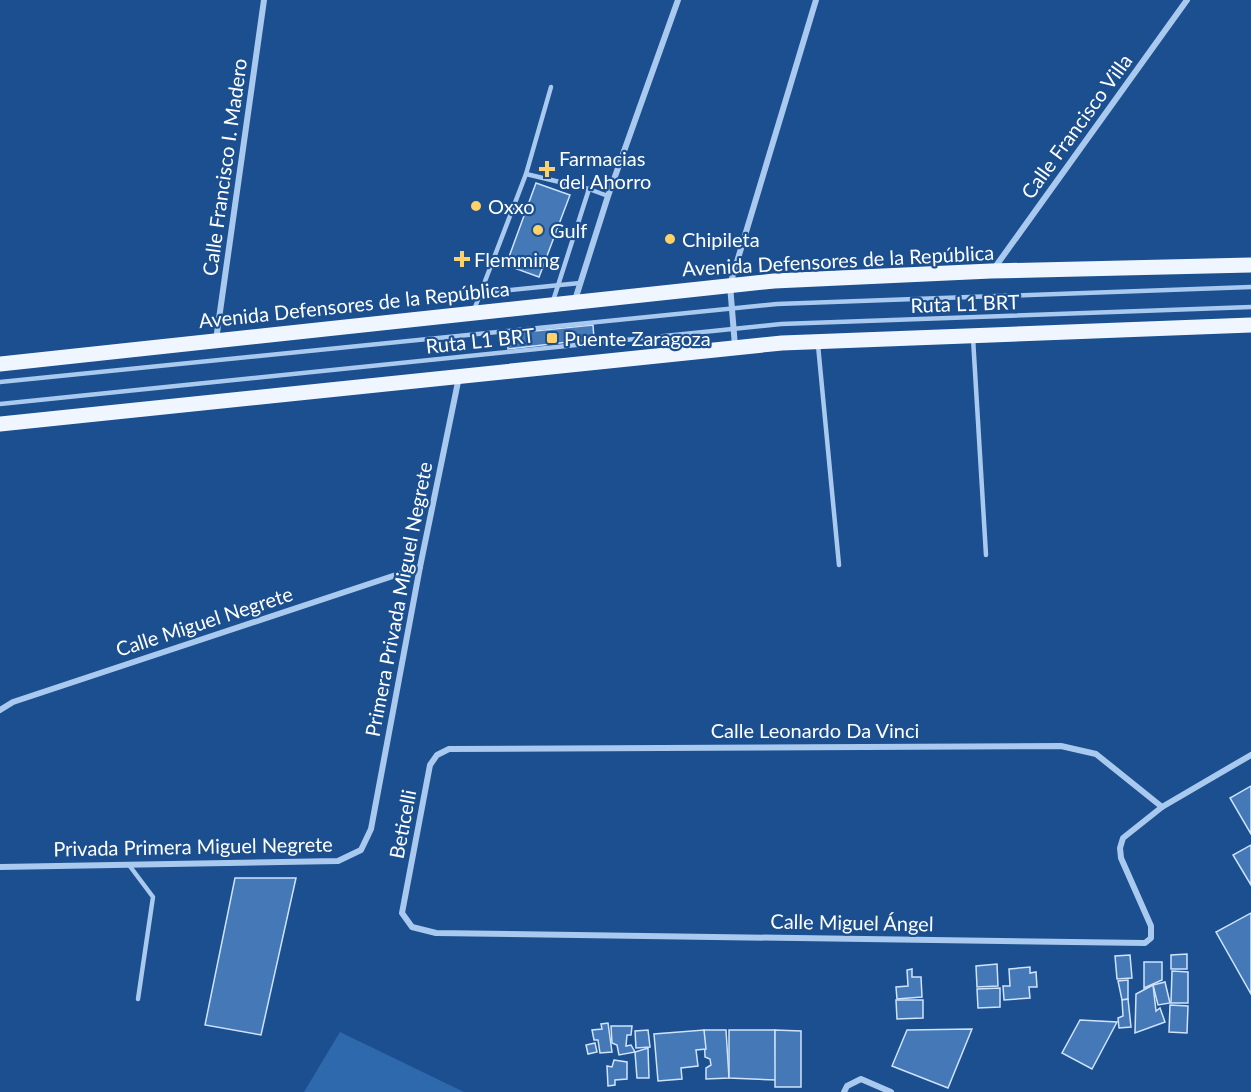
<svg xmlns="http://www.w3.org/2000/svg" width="1251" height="1092" font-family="Lato,sans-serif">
  <rect width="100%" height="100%" fill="#1b4f8f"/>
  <polygon fill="#2e69ad" points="340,1032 464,1092 304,1092"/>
  <g fill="#4478b7" stroke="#cfe3fa" stroke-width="1.5">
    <polygon points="536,183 570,195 539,277 506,265"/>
    <polygon points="593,325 594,339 508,349 506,334"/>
    <polygon points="1251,786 1251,834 1230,798"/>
    <polygon points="1251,845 1251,885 1233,855"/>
    <polygon points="235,878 296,878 261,1035 205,1025"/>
    <polygon points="1251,913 1251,994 1216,932"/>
    <polygon points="1187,954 1187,969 1171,969 1171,955"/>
    <polygon points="1130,955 1132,978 1117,979 1115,956"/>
    <polygon points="1144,962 1162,962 1162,980 1144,988"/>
    <polygon points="997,964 998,986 977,987 976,966"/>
    <polygon points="1030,967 1030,973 1036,972 1037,987 1029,987 1030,998 1004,1000 1003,986 1010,986 1009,969"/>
    <polygon points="912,969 912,977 921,977 922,997 897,999 896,987 908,986 907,970"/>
    <polygon points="1172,971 1188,972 1188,1003 1171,1003"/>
    <polygon points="1128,980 1128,999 1122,1000 1118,981"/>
    <polygon points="1165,982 1170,1003 1158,1005 1153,985"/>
    <polygon points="1153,985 1156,1011 1160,1008 1165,1022 1135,1033 1136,994"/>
    <polygon points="1000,988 1000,1007 978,1008 977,989"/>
    <polygon points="1128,999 1131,1027 1119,1028 1118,1018 1123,1016 1122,1000"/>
    <polygon points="896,1000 923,1000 923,1018 897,1019"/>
    <polygon points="1170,1005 1188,1006 1187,1033 1169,1032"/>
    <polygon points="1080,1020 1117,1022 1092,1069 1062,1053"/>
    <polygon points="608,1023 612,1052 600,1053 598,1040 594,1040 592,1030 602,1029 601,1024"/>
    <polygon points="611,1026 632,1026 631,1035 627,1035 626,1046 631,1045 635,1052 619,1055 617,1045 612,1043"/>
    <polygon points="972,1029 948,1088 892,1066 907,1030"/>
    <polygon points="648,1030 650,1047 636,1048 635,1031"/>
    <polygon points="704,1030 726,1030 729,1078 706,1079 706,1068 711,1065 710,1059 705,1057"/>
    <polygon points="704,1030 706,1049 696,1050 698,1066 681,1068 682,1079 658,1081 654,1034"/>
    <polygon points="729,1030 775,1030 776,1080 729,1078"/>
    <polygon points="775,1030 801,1031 801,1087 775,1087"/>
    <polygon points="595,1043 597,1052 588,1054 586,1045"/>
    <polygon points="648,1048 649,1078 637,1078 635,1052"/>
    <polygon points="614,1060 627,1062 627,1079 615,1080 615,1085 608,1086 607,1066 612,1067"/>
  </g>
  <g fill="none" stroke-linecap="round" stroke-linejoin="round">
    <g stroke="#a9c9ee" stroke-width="4.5">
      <polyline points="526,174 551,87"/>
      <polyline points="480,293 580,283"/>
      <polyline points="553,301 589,189"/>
      <polyline points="474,310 526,174 589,189 608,196"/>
      <polyline points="973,338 986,555"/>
      <polyline points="818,345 839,565"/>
      <polyline points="0,382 777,304 1251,287"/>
      <polyline points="0,404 781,324 1251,307"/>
      <polyline points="129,865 153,897 138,999"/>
    </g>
    <g stroke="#a9c9ee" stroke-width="6">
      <polyline points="993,270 1187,0"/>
      <polyline points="575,300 608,196 678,0"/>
      <polyline points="216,340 264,0"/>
      <polyline points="735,346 730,285 816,0"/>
      <polyline points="0,710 13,702 420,567"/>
      <polyline points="1162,807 1096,754 1061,746 449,749 437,755 430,765 402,913 412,927 436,933 1145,943 1151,938 1151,926 1121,858 1120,848 1123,838 1162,807 1251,755"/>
      <polyline points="0,867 338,861 361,850 371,829 420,567 459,377"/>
      <polyline points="844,1092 847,1086 861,1079 891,1092"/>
    </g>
    <g stroke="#f0f6ff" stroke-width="15">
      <polyline points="0,364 774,281 991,271 1251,265"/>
      <polyline points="0,424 782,343 1251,325"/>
    </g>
  </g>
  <g fill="#ffd166" stroke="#1b4f8f" stroke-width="2">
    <path d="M544 160h6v6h6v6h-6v6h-6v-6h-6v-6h6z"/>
    <circle cx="476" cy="206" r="6"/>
    <circle cx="538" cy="230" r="6"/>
    <circle cx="670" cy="239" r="6"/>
    <path d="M459 250h6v6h6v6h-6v6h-6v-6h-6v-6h6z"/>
    <rect x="546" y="332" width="12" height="12" rx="3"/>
  </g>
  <g text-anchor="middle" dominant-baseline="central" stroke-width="4.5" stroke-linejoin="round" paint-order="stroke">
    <g font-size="20" fill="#fff" stroke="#1b4f8f">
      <text transform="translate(1076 126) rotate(-54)">Calle Francisco Villa</text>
      <text transform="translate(224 167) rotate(-82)">Calle Francisco I. Madero</text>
      <text transform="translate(838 260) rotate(-3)">Avenida Defensores de la República</text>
      <text transform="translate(965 303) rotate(-2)">Ruta L1 BRT</text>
      <text transform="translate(354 304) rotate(-6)">Avenida Defensores de la República</text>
      <text transform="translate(480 340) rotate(-6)">Ruta L1 BRT</text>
      <text transform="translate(398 599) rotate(-79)">Primera Privada Miguel Negrete</text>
      <text transform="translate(204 621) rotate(-18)">Calle Miguel Negrete</text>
      <text x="815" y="730">Calle Leonardo Da Vinci</text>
      <text transform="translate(402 824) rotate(-79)">Beticelli</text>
      <text transform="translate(193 846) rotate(-1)">Privada Primera Miguel Negrete</text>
      <text transform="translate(852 922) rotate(1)">Calle Miguel Ángel</text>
    </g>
    <g font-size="20" fill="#fff" stroke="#1b4f8f" text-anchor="start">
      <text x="559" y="158">Farmacias<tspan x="559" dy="23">del Ahorro</tspan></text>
      <text x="488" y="206">Oxxo</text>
      <text x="550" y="230">Gulf</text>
      <text x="682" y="239">Chipileta</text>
      <text x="474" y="259">Flemming</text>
      <text x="564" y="338">Puente Zaragoza</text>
    </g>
  </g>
</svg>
